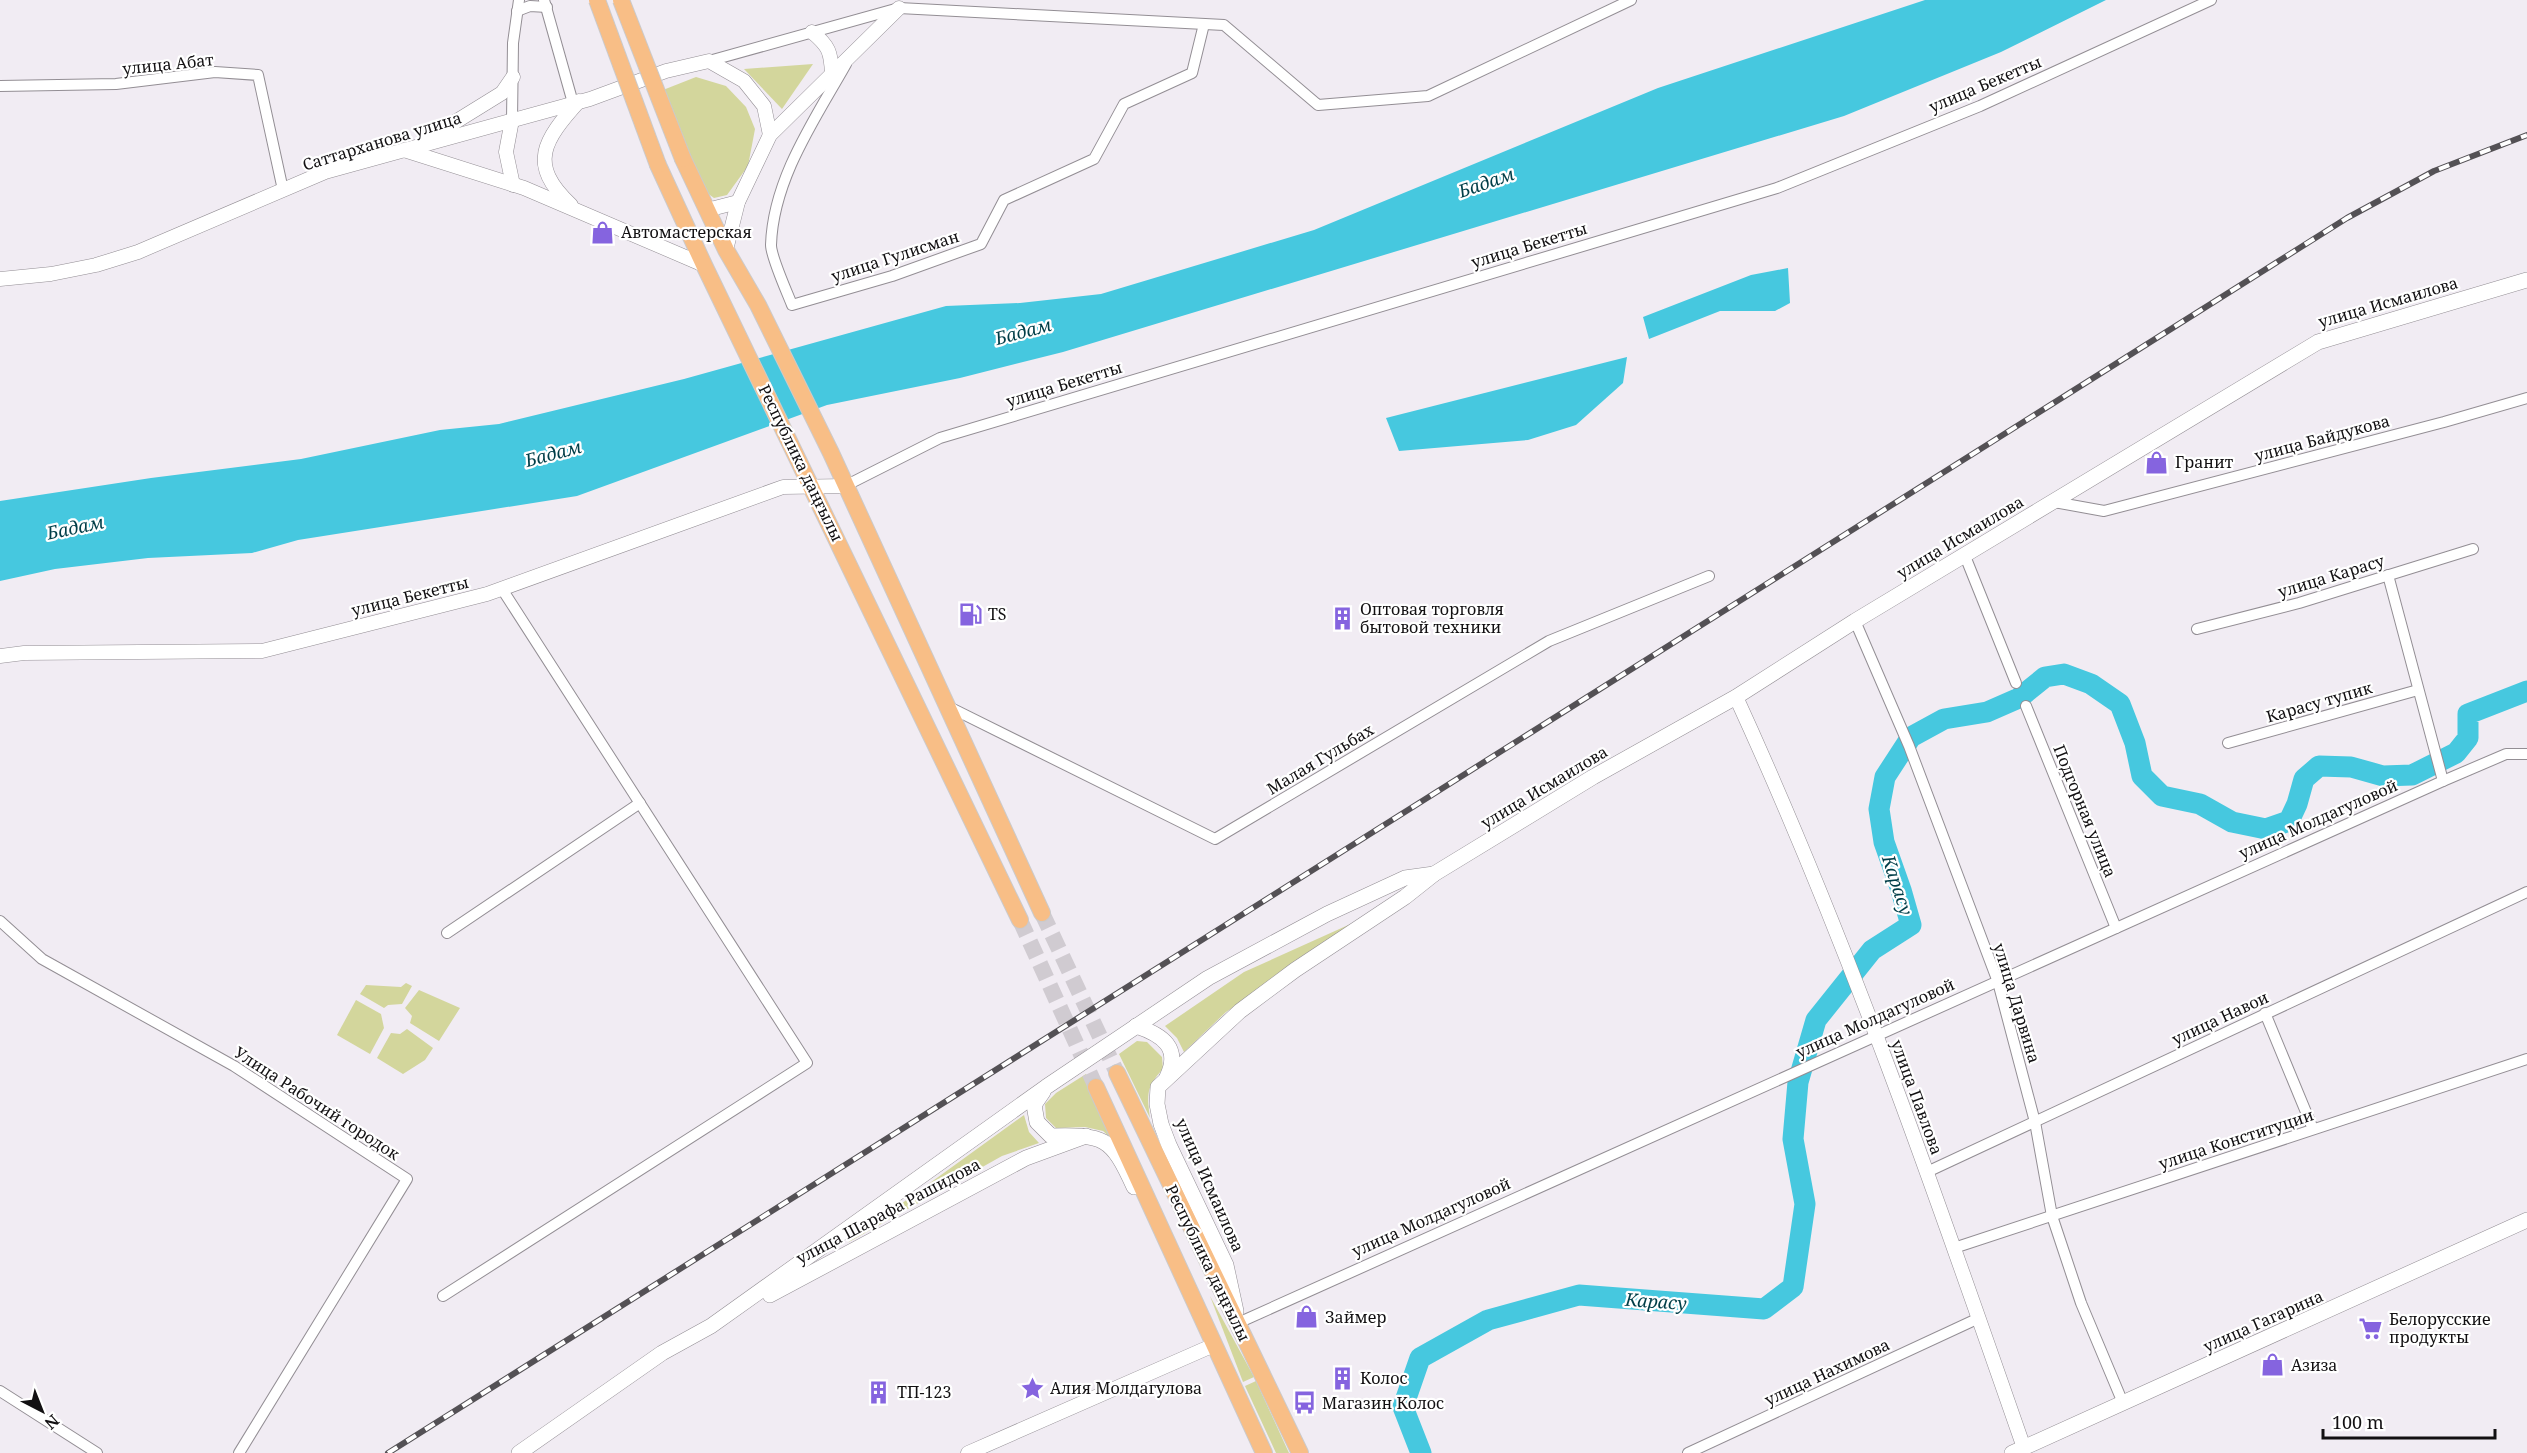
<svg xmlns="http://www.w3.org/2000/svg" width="2527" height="1453" font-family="'Noto Serif',serif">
  <rect width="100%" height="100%" fill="#f1ecf3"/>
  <g fill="#d3d69c">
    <polygon points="813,64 782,109 744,69"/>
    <polygon points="696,77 726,86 746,107 755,129 748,166 727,195 714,198 703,190 663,90"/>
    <polygon points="1386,908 1226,1012 1184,1052 1177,1038 1165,1026 1244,972"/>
    <polygon points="406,983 412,986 402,1004 388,1005 384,1008 360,994 366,985 401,987"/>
    <polygon points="419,990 460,1008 439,1041 410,1023 412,1016 405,1008"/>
    <polygon points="356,1000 381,1014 384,1028 370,1054 337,1035"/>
    <polygon points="407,1029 433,1048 425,1060 403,1074 377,1058 391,1033 400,1034"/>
    <path d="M1137,1041L1147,1042L1162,1057L1163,1069C1146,1087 1147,1094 1150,1118L1119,1054Z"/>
    <polygon points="1086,1074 1124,1150 1103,1131 1085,1127 1056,1128 1046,1118 1045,1104 1056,1093"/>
    <polygon points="1024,1115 1029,1132 1039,1143 1002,1156 847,1243"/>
    <polygon points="1210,1296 1254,1377 1243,1382"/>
    <polygon points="1256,1381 1289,1453 1276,1453 1245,1386"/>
  </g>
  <g fill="#46c8df">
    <polygon points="1925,0 2106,0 2001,52 1844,116 1063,352 960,378 827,405 577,496 298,540 252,553 148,558 55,569 0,581 0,501 151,478 301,459 440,430 499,424 684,379 946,306 1020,303 1101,294 1314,230 1658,88"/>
    <polygon points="1788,268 1790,303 1775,311 1720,311 1649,339 1643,317 1751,275"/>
    <polygon points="1627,357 1623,383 1576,425 1528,440 1399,451 1386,418"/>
  </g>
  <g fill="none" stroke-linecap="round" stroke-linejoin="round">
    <polyline stroke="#46c8df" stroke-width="21" points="1421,1453 1403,1407 1420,1358 1488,1320 1579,1295 1764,1309 1793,1287 1805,1204 1793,1139 1798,1082 1816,1020 1872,950 1911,925 1901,890 1884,842 1879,809 1885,777 1911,737 1944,719 1987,712 2019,698 2045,677 2064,674 2091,684 2120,704 2135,743 2142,776 2162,796 2200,804 2232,822 2266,829 2289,821 2297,804 2304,779 2319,766 2351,767 2383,776 2412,775 2456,753 2468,738 2468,714 2527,691"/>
    <g stroke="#d0cbd1" stroke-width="16" stroke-dasharray="16 8" stroke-linecap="butt">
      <polyline points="1042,913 1117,1073"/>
      <polyline points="1020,920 1096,1087"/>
    </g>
    <defs>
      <g id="minor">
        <polyline points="544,0 573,103"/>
        <polyline points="517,11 530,6 547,7"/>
        <polyline points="709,61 899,8 1224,25 1318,105 1428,96 1631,0"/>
        <path d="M846,64C815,119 773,179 771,245C771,257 787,292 792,305L892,276L981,244L1004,200L1094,159L1124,104L1192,73L1204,24"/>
        <polyline points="0,86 116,84 215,72 258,75 283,190"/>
        <polyline points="512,120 513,43 519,0"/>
        <polyline points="845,486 940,438 1777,188 1980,106 2211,0"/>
        <polyline points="2054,502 2104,511 2444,422 2527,398"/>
        <polyline points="1965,556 2016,683"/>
        <polyline points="2388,575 2443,781"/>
        <polyline points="1855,621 1909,746 1998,982 2035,1122 2052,1216 2081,1303 2123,1403"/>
        <polyline points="2197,629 2299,603 2473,549"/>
        <polyline points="947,706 1215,839 1549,641 1709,576"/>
        <polyline points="2026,706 2116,928"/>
        <polyline points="2228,743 2418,690"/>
        <polyline points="0,921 42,959 234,1066 407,1179 239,1453"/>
        <polyline points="447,933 640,803"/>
        <polyline points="2265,1013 2313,1129"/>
        <polyline points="1927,1172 2527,892"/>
        <polyline points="1954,1248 2527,1059"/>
        <polyline points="443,1296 807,1063 502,589"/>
        <polyline points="1238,1323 2443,781 2506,754 2527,754"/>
        <polyline points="0,1391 97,1453"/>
        <polyline points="1688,1453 1979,1318"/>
      </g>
      <g id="tertiary">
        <path d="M812,32C829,46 831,52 832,74"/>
        <polyline points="512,120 506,152 513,185"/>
        <polyline points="426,140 502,93 513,77"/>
        <polyline points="404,150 524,188 704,265"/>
        <path d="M571,205C527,164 544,140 579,101"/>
        <polyline points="707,210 738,202"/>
        <polyline points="726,250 738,202 770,135 899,8"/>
        <polyline points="0,279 51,274 96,265 138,252 325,172 590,99 666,71 709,61 744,81 764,106 770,135"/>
        <polyline points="0,656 24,653 262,651 487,594 783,487 845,486"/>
        <path d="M1736,697C1848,941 1936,1195 2024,1448"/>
        <polyline points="968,1453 1214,1345"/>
      </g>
      <g id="secondary">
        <path d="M1136,1026C1163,1035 1181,1048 1167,1077"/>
        <path d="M1043,1092L1034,1105L1037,1122L1051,1136C1104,1135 1111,1136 1134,1187"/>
        <polyline points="770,1295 1026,1158 1086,1136"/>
        <polyline points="1236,1311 1226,1265 1169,1145 1161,1124 1157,1104 1158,1087 1240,1011 1295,970 1405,897 1434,874 1593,777 1736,697 1855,621 2318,342 2527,280"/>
        <polyline points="519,1453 662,1353 711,1326 1046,1087 1208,978 1327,914 1405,878 1434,874"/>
        <polyline points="2012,1453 2527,1220"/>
      </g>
      <g id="primary">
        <polyline points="683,159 726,250 758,305 831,453 1042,913"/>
        <polyline points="658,165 704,265 1020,920"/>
        <polyline points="1117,1073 1300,1453"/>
        <polyline points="1096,1087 1264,1453"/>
      </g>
    </defs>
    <use href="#minor" stroke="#938e94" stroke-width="12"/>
    <use href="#tertiary" stroke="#938e94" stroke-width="15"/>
    <use href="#secondary" stroke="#938e94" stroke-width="16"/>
    <use href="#primary" stroke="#cbcacb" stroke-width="18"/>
    <use href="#minor" stroke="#fff" stroke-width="10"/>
    <use href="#tertiary" stroke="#fff" stroke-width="14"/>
    <use href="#secondary" stroke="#fff" stroke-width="15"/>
    <use href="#primary" stroke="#f8be86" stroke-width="16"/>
    <defs>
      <polyline id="rail" points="388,1453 2347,218 2434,171 2527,135"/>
    </defs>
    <use href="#rail" stroke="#545155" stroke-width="6"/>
    <use href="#rail" stroke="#fff" stroke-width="4" stroke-dasharray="11" stroke-linecap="butt"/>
    <defs>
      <g id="primary-bridge">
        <polyline points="597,0 658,165"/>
        <polyline points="621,0 683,159"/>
      </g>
    </defs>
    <use href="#primary-bridge" stroke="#cbcacb" stroke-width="18" stroke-linecap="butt"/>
    <use href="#primary-bridge" stroke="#f8be86" stroke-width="16"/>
  </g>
  <defs>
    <symbol id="shop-bare" viewBox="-9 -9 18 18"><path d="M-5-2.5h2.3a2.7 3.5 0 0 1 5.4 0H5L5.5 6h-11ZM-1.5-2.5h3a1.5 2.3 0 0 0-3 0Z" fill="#8564df" stroke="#fff" stroke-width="2.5" paint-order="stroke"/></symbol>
    <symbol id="fuel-bare" viewBox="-9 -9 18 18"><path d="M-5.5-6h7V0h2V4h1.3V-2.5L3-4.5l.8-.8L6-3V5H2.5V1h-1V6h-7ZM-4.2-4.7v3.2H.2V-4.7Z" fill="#8564df" stroke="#fff" stroke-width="2.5" paint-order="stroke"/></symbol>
    <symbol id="building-bare" viewBox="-9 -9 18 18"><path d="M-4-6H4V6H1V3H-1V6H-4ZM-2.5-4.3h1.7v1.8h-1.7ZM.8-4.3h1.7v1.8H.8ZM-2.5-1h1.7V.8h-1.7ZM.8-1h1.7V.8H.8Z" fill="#8564df" stroke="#fff" stroke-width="2.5" paint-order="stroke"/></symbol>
    <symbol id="supermarket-bare" viewBox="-9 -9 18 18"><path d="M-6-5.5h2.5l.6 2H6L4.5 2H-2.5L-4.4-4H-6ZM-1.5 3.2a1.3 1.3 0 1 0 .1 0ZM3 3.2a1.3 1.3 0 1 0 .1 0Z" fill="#8564df" stroke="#fff" stroke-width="2.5" paint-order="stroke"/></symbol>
    <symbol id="sight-bare" viewBox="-9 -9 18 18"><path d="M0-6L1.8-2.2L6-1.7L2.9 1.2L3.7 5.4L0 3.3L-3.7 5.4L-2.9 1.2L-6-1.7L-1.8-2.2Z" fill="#8564df" stroke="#fff" stroke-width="2.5" paint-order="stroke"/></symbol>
    <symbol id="bus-bare" viewBox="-9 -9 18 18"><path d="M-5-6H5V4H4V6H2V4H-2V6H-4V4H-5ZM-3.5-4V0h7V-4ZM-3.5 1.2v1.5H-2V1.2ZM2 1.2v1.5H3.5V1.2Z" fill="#8564df" stroke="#fff" stroke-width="2.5" paint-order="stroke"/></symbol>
  </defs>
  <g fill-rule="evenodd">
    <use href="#shop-bare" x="586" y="216" width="33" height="33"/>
    <use href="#shop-bare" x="2140" y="446" width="33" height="33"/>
    <use href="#fuel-bare" x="954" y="598" width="33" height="33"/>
    <use href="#building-bare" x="1326" y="602" width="33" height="33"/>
    <use href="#shop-bare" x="1290" y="1300" width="33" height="33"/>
    <use href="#supermarket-bare" x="2354" y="1312" width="33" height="33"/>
    <use href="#shop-bare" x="2256" y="1348" width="33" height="33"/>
    <use href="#building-bare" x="1326" y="1362" width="33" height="33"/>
    <use href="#sight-bare" x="1016" y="1372" width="33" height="33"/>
    <use href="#building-bare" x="862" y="1376" width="33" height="33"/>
    <use href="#bus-bare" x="1288" y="1386" width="33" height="33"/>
  </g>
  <g text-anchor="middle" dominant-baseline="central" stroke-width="4.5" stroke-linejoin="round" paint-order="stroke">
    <g font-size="16" fill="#121012" stroke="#fff">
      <text transform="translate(168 64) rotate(-6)">улица Абат</text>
      <text transform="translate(1985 84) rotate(-23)">улица Бекетты</text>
      <text transform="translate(382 141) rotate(-17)">Саттарханова улица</text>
      <text transform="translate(1529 245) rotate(-17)">улица Бекетты</text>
      <text transform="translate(895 256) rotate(-18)">улица Гулисман</text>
      <text transform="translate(2388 302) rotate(-16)">улица Исмаилова</text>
      <text transform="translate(1064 384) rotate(-17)">улица Бекетты</text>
      <text transform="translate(2322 438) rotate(-15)">улица Байдукова</text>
      <text transform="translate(801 463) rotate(64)">Республика даңғылы</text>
      <text transform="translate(1960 537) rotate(-31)">улица Исмаилова</text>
      <text transform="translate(2331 576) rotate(-17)">улица Карасу</text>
      <text transform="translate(410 596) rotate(-14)">улица Бекетты</text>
      <text transform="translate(2319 702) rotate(-16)">Карасу тупик</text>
      <text transform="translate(1320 759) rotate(-31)">Малая Гульбах</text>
      <text transform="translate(1544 787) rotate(-31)">улица Исмаилова</text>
      <text transform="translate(2085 811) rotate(68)">Подгорная улица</text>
      <text transform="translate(2318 819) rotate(-24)">улица Молдагуловой</text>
      <text transform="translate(2017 1003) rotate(73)">улица Дарвина</text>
      <text transform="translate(1875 1018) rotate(-24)">улица Молдагуловой</text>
      <text transform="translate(2220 1018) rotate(-25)">улица Навои</text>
      <text transform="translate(1917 1097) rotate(70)">улица Павлова</text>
      <text transform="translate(317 1103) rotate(33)">Улица Рабочий городок</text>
      <text transform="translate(2236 1139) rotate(-18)">улица Конституции</text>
      <text transform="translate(1210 1185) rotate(66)">улица Исмаилова</text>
      <text transform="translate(888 1211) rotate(-28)">улица Шарафа Рашидова</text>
      <text transform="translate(1431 1217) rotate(-24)">улица Молдагуловой</text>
      <text transform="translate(1208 1263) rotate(64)">Республика даңғылы</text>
      <text transform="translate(2263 1321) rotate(-24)">улица Гагарина</text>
      <text transform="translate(1827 1372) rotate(-25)">улица Нахимова</text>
    </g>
    <g font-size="16" fill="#121012" stroke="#fff" text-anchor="start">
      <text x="621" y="232">Автомастерская</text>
      <text x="2175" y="462">Гранит</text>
      <text x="1360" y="609">Оптовая торговля<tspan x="1360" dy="18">бытовой техники</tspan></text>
      <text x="988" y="614">TS</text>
      <text x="1325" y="1317">Займер</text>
      <text x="2389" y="1319">Белорусские<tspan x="2389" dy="18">продукты</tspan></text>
      <text x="2291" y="1365">Азиза</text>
      <text x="1360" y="1378">Колос</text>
      <text x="1050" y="1388">Алия Молдагулова</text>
      <text x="897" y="1392">ТП-123</text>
      <text x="1322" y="1403">Магазин Колос</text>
    </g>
    <g font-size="18" font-style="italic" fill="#013e48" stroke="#fff">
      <text transform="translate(1486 182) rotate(-19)">Бадам</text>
      <text transform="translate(1023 331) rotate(-15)">Бадам</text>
      <text transform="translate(553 453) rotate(-15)">Бадам</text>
      <text transform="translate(75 527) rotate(-12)">Бадам</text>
      <text transform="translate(1898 885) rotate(72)">Карасу</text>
      <text transform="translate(1656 1301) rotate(4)">Карасу</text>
    </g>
  </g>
  <g transform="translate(42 1411) rotate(138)" stroke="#ffffff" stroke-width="4.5" paint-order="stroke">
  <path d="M0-4.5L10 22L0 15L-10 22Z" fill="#121012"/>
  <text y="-9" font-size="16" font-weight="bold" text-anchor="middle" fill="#121012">N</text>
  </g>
  <path d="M2323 1429v9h172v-9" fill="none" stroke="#121012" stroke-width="3"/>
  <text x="2332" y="1429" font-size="18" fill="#121012" stroke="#ffffff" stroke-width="4.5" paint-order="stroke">100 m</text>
</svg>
